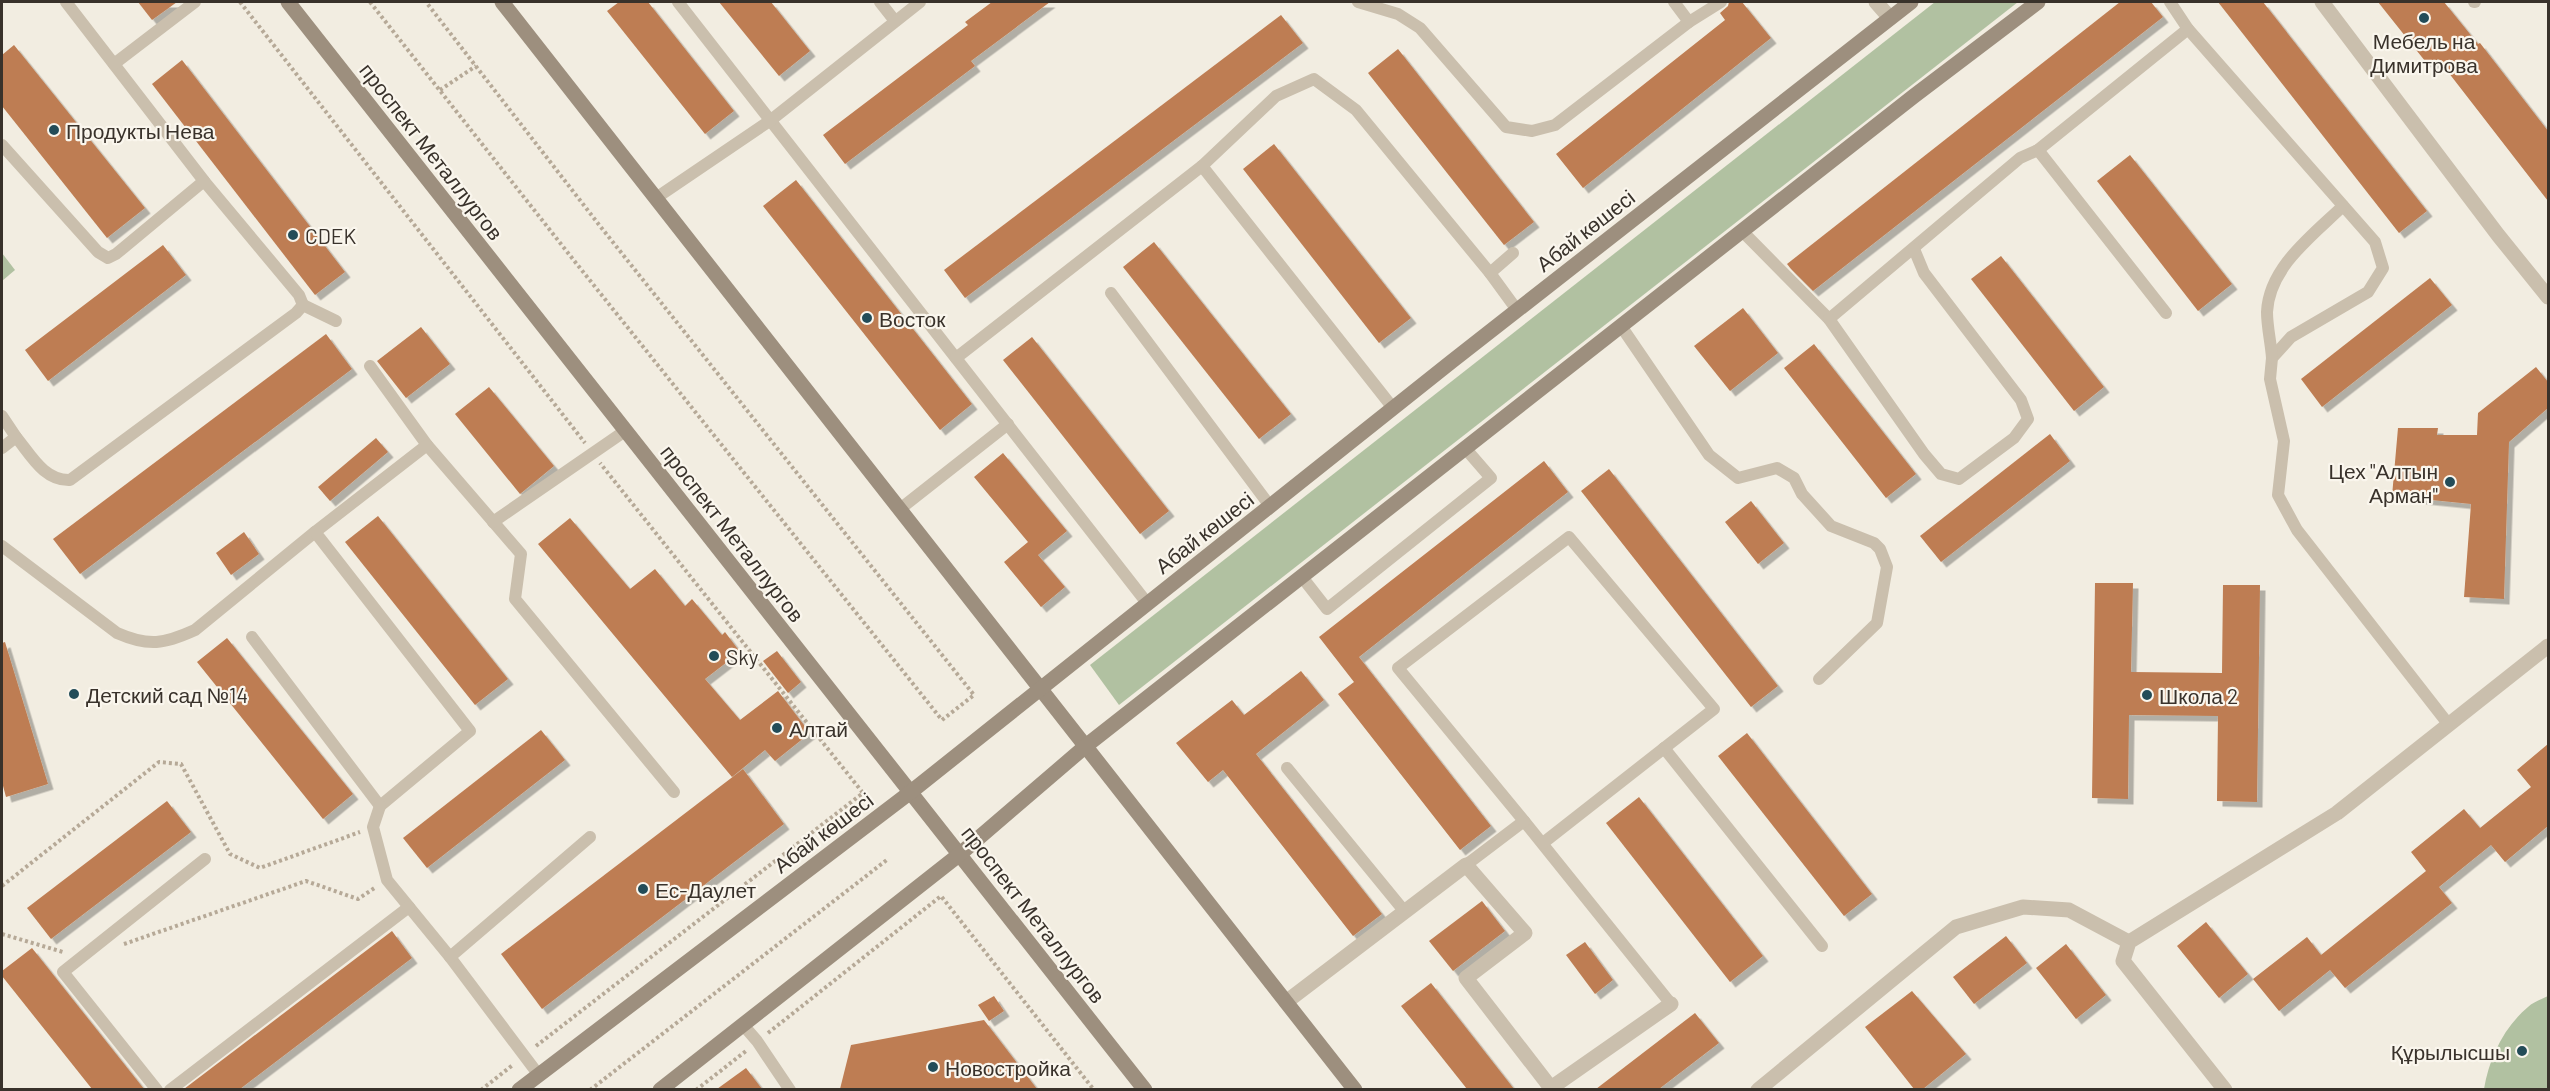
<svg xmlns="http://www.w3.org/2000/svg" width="2550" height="1091" font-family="Barlow,sans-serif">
  <defs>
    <filter id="shadow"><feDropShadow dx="5.5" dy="5.5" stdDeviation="0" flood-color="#0004"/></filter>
  </defs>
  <rect width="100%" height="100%" fill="#f2ede1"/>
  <g fill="#b1c1a1">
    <polygon points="1935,2 2018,2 1119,705 1090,665"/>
    <polygon points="2,253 15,270 2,281"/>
    <path d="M2548,996V1089H2484C2489,1059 2503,1028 2528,1007C2533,1002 2542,999 2548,996Z"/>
  </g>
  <g fill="#be7d52" filter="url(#shadow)">
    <polygon points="138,2 177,2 152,20"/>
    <polygon points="619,2 648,2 734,111 705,134 607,11"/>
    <polygon points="719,2 771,2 810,51 779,76"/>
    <polygon points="992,2 1050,2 971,61 975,66 845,164 823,135 968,25 965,22"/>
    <polygon points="1729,2 1742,2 1771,38 1583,188 1556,154 1725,20 1720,13 1728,6"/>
    <polygon points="2120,2 2151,2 2163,17 1813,291 1791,269 1787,264"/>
    <polygon points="2218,2 2263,2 2427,211 2399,233"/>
    <polygon points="2378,2 2444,2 2478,44 2480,43 2548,131 2548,201 2438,59 2429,66"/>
    <polygon points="1281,15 1303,43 965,298 944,270"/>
    <polygon points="14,45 145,208 107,238 2,106 2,55"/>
    <polygon points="1398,49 1534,222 1504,245 1368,73"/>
    <polygon points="182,60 345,272 315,295 152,84"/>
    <polygon points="1274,144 1411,318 1379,343 1243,169"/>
    <polygon points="2130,155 2232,284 2198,311 2097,181"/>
    <polygon points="796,180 972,404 940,430 763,206"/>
    <polygon points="1154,242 1291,414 1259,439 1123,267"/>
    <polygon points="163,245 186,275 48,381 25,350"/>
    <polygon points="2001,256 2104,387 2074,411 1971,279"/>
    <polygon points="2430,278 2452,305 2322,407 2301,379"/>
    <polygon points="1743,308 1778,353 1730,391 1694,346"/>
    <polygon points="421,327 450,364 406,398 377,361"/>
    <polygon points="326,334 352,369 80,574 53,539"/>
    <polygon points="1032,337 1169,511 1140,534 1003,360"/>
    <polygon points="1814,344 1916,474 1886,498 1784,368"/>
    <polygon points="2536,367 2548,382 2548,408 2509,442 2504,599 2464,597 2471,504 2392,496 2398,428 2438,428 2437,435 2477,435 2478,413"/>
    <polygon points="489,387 554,466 520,494 455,414"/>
    <polygon points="2050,434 2070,461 1941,562 1920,536"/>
    <polygon points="376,438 388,452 330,501 318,487"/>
    <polygon points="1003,453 1067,531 1038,555 1065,587 1041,607 1004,562 1028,542 974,477"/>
    <polygon points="1544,461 1568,492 1359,657 1491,826 1460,850 1338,694 1354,682 1319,637"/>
    <polygon points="1609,469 1778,686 1751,707 1581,491"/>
    <polygon points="1751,501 1784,543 1758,564 1725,522"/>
    <polygon points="378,516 508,679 475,705 345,542"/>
    <polygon points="570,518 630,589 655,569 685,606 692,599 722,635 725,632 740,652 705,679 740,720 778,691 810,733 775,761 765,750 732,777 538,544"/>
    <polygon points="244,532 259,554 231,575 216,553"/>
    <polygon points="2095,583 2133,583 2131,672 2222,673 2223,585 2260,585 2257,802 2217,801 2218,716 2129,715 2128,799 2092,798"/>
    <polygon points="227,638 353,794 323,819 197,662"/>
    <polygon points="5,642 48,784 6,797 2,782 2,643"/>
    <polygon points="777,651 801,682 788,693 763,661"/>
    <polygon points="1301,671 1324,700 1256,754 1382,914 1353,936 1223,770 1208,782 1176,743 1232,700 1244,715"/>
    <polygon points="541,730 565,760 427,868 403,838"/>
    <polygon points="1747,733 1872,894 1844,916 1718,756"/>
    <polygon points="2548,744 2548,826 2505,862 2491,845 2439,887 2452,903 2345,988 2330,970 2279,1011 2253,979 2307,937 2321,955 2426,871 2411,852 2464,809 2480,828 2531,787 2517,770"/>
    <polygon points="743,769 784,824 542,1009 501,954"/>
    <polygon points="1639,797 1763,956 1730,982 1606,823"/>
    <polygon points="167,801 191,832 51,939 27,908"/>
    <polygon points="1482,901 1505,931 1453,971 1429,941"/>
    <polygon points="2206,922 2248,974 2219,998 2177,946"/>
    <polygon points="392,931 412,958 240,1089 184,1089"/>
    <polygon points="2006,936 2027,963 1974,1004 1953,977"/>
    <polygon points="1585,942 1613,980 1595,994 1566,955"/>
    <polygon points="2066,944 2106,995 2076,1019 2036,968"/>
    <polygon points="32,948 144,1089 92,1089 2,976 2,971"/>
    <polygon points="1431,983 1514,1089 1467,1089 1401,1006"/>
    <polygon points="1912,991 1966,1054 1923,1089 1914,1089 1865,1027"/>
    <polygon points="994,996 1004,1011 989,1021 978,1005"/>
    <polygon points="1695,1013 1719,1043 1659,1089 1596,1089"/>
    <polygon points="984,1020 1037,1089 840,1089 851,1045"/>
    <polygon points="746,1068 762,1089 717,1089"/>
  </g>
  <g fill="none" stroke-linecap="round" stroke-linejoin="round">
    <g stroke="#b6a997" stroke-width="4" stroke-dasharray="3 3" stroke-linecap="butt">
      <polyline points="240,2 585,443"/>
      <polyline points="370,2 572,258 942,720 974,695 600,226 426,2"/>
      <polyline points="440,90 476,66"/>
      <polyline points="2,886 159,762 181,764 230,854 260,868 360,832"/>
      <polyline points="2,934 63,952"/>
      <polyline points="124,944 306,881 358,899 376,887"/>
      <polyline points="768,1033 941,896 1094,1090"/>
      <polyline points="536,1046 863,793 600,463"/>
      <polyline points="481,1090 514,1064"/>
      <polyline points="590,1090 888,859"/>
      <polyline points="696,1090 746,1051"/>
    </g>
    <g stroke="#cabfad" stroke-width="12">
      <polyline points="66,2 204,181"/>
      <polyline points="678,2 1147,603"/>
      <polyline points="880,2 895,21"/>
      <polyline points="1358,2 1398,14 1420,28 1506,127 1532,131 1555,125 1689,22 1721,2"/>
      <polyline points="1674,2 1689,22"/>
      <polyline points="2170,2 2188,29 2375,242 2383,268 2368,292 2291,337 2272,358 2270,379 2284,441 2278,495 2297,530 2449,725"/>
      <polyline points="2474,2 2475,2"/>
      <polyline points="114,64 195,2"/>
      <path d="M2,145L98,252L108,258L116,254L204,181L299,295L303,305L296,313L70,480C44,481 31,455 16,437"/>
      <polyline points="2038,150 2166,313"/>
      <polyline points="1202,166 1393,408"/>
      <polyline points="656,198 771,120 920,2"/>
      <polyline points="1742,231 1829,319 2020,158 2038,150 2188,29"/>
      <polyline points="1513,253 1490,273 1517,310"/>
      <polyline points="1111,293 1270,506"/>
      <polyline points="303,305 336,321"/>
      <polyline points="1829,319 1924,454 1941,474 1959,479 2014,438 2028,419 2021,400 1924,273 1914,249"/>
      <polyline points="1621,326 1709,455 1738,478 1777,468 1794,478 1802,494 1831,526 1874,543 1880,549 1887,567 1877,623 1819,679"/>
      <polyline points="956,358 1202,166 1276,96 1314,79 1356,110 1490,273"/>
      <path d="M2272,358C2271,343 2267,327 2267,312C2269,267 2313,235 2343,206"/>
      <polyline points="370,366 427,445 521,554 515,599 674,792"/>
      <polyline points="2,416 16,437 2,448"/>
      <polyline points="900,509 1008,424"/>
      <polyline points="493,522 625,431"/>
      <path d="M2,546L117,633C149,647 164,644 195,630L315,532"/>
      <polyline points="1302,577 1327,609 1491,478 1465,448"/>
      <polyline points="252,637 380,806 470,731 315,532 427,445"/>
      <polyline points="1664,748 1822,946"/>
      <polyline points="1287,768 1405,912"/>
      <polyline points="380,806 373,827 387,880 450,957 538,1074"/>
      <polyline points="1524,821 1671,1004"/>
      <polyline points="1466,865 1524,821 1398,668 1569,537 1714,709 1543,843"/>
      <polyline points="450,957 590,837"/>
      <polyline points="744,1026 757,1041 790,1090"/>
      <polyline points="157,1090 63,972 205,859"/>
      <polyline points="170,1090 409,907"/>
    </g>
    <g stroke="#cabfad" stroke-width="15">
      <polyline points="1876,2 1890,18"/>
      <polyline points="2322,2 2498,235 2548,297"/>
      <polyline points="1286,1002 1466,865 1525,933 1466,978 1551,1088 1671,1004"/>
      <polyline points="1758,1090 1956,927 2023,907 2069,910 2129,942"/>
      <polyline points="2225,1090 2123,961 2129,942 2337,813 2548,646"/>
    </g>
    <g stroke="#9d8f7e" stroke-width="15">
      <polyline points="288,2 1145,1090"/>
      <polyline points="502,2 1355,1090"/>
      <polyline points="519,1090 912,791 1451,362 1911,2"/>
      <polyline points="660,1090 960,854 1087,745 1914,96 2038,2"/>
    </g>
  </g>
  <g fill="#234c58" stroke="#faf6ed" stroke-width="2">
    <circle cx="2424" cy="18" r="6"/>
    <circle cx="54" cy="130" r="6"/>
    <circle cx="293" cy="235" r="6"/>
    <circle cx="867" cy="318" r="6"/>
    <circle cx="2450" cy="482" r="6"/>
    <circle cx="714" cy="656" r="6"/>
    <circle cx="74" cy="694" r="6"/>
    <circle cx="2147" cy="695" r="6"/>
    <circle cx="777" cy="728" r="6"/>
    <circle cx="643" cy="889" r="6"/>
    <circle cx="2522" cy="1051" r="6"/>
    <circle cx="933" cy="1067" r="6"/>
  </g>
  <g text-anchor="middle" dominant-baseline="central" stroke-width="4.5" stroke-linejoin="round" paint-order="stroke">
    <g font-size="21" fill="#39322b" stroke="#faf6ed" text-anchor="start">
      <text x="2424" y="40" text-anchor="middle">Мебель на<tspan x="2424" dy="24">Димитрова</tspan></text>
      <text x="66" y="130">Продукты Нева</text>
      <text x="305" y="235">CDEK</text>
      <text x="879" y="318">Восток</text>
      <text x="2438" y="470" text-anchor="end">Цех "Алтын<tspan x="2438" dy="24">Арман"</tspan></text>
      <text x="726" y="656">Sky</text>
      <text x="86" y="694">Детский сад №14</text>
      <text x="2159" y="695">Школа 2</text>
      <text x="789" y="728">Алтай</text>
      <text x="655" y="889">Ес-Даулет</text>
      <text x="2510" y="1051" text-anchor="end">Құрылысшы</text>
      <text x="945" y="1067">Новостройка</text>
    </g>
    <g font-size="21" fill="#39322b" stroke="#faf6ed">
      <text transform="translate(432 151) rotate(52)">проспект Металлургов</text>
      <text transform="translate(1585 230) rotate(-38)">Абай көшесі</text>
      <text transform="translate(1204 532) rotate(-38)">Абай көшесі</text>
      <text transform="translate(733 533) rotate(52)">проспект Металлургов</text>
      <text transform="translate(823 832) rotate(-37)">Абай көшесі</text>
      <text transform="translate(1034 914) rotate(52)">проспект Металлургов</text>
    </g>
  </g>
  <rect width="2550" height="1091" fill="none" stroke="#39322b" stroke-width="6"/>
</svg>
